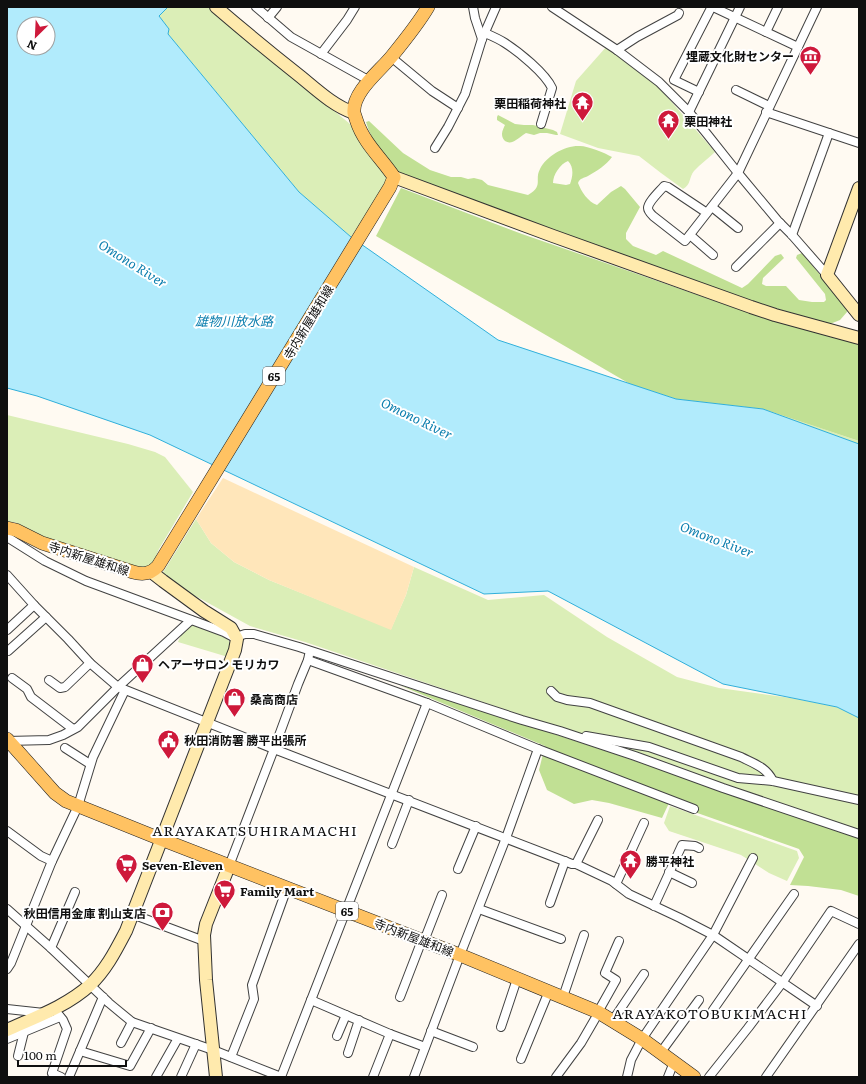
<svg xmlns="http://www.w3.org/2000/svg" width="866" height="1084" font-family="Literata,'Noto Sans JP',serif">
  <rect width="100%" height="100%" fill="#fffaf2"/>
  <g fill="#dbeeb7">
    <polygon points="168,7 210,7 350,124 388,178 386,184 351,237 299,192 168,34 169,29 159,16"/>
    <path d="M607,46L650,77L715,152C709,158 700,164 694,171C689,177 691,185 683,189L661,173L639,156L598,148L560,134L576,81Z"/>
    <polygon points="763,409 859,441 859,444"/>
    <polygon points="7,415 128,444 155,452 165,457 193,492 159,549 152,566 143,569 42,539 21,525 14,522 7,522"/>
    <path d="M196,519L211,543L234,562L269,580L391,629L406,595L414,567L488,600L544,595L607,637L677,677L719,688L791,698L837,707L859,718V830C792,806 724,784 657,761C615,746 573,730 530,718L305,642L250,626L201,599L174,585L162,574Z"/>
    <polygon points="191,624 225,637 231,643 228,657 178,642 182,633"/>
    <polygon points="670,806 797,851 799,858 787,881 769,873 741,855 669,831 664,823"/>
  </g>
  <g fill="#c1e094" fill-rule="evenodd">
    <path d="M498,115L515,124L524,125H533L553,130L557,132L558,135H556L547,133H540L534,135L526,133C522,135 520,138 516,140C510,145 502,142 502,134C502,131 504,127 505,125L497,120V117Z"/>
    <path d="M369,121L403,153L430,170L451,177H461L468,179L474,178L482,180L488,185L528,195C544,186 534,180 540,169C546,156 566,145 580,146C588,146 605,153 612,157C606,165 597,171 588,176C584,178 580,178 578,183C581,191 588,202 597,205L611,192L621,186L625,189L640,207L626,233V239L633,246L656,255L663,251L742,288L748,284L775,256L781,254L784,258L763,278L762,284L766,286H786L799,300L812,302H824L826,300L825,294L796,258L797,255L802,253L846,306L847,312L840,320L830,324L747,300L610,251L397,172C385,156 371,141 366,122ZM568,161C574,167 573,176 570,184L566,185L553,183C553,175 560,164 568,161Z"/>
    <polygon points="401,188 522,234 770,320 859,344 859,441 763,409 676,399 630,384 376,236"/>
    <polygon points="399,685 508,719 609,752 859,838 859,896 841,890 808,886 790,885 804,857 799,849 669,803 662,818 609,803 592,800 574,804 547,790 539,770 545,746"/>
  </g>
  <polygon fill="#ffe6ba" points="223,478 414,567 406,595 391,630 269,580 234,562 211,543 196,519"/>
  <path fill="#b1ebfc" stroke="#30afda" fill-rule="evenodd" d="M7,7H168L159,16L169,29L168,34L299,192L351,237L498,340L676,399L763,409L859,444V718L837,707L723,684L548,591L484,594L150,435L37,396L7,388ZM24,24H48V48H24Z"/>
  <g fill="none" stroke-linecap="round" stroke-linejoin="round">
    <defs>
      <g id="street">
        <polyline points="256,7 291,37 370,81"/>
        <polyline points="473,7 475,18 482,39"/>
        <polyline points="552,7 617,50 659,82 689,112 707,134 738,173 778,221 792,235 827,275"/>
        <polyline points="268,18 277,7"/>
        <polyline points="766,32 778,7"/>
        <path d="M485,33C492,36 499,39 505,43C519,52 545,73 552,88L541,124"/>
        <polyline points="617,50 637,37 678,15 679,13"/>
        <polyline points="321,54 347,20 355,7"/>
        <polyline points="391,57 432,91 458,108"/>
        <polyline points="736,90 769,106"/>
        <polyline points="699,92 674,80 711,8 713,7 798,47"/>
        <polyline points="689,112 740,7"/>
        <polyline points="766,112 859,143"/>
        <polyline points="435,148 448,127 465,94 482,39 496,7"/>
        <polyline points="712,207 738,228"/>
        <path d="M707,213L668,187L664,186C660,191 648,202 648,208C648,211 651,214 653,216L685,241L738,173L817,7"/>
        <polyline points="690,235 713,255"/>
        <polyline points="792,235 829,133"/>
        <polyline points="736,267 780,223"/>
        <polyline points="7,537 45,561 86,581 224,632 237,639 239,636 245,634 254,634 299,647 522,720 560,731 635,756 723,788 859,834"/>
        <polyline points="7,575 34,605 68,639 90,663 118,687 274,749 572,864 576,864 612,881 629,894 680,918 713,935 817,1006"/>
        <polyline points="7,630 34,605"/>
        <polyline points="8,651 46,617"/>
        <polyline points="308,660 427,703 538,749 694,809"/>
        <polyline points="12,678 27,689 31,697 73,729"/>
        <polyline points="49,680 60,688 65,687 90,663"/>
        <path d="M551,691L557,697L567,700L590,703L741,757C755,764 766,767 773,781"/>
        <polyline points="586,736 649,747 738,778 773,781 859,800"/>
        <polyline points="7,741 49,740 63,735 78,727 118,687 191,620"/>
        <polyline points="65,748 90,764"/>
        <polyline points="7,831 41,856 52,861"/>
        <polyline points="392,844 409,800"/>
        <polyline points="576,864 598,820"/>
        <polyline points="229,866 274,749 298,684 308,660 309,655"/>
        <polyline points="458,869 476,826"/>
        <polyline points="669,872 692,883"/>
        <polyline points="616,884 644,823"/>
        <polyline points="550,903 565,861"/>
        <polyline points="654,906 682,845 695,846 699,848"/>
        <polyline points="7,909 51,948 109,1003 132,1022 213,1050 281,1077"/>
        <polyline points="479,909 561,939"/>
        <polyline points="132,914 204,941"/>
        <polyline points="424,941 442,895"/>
        <polyline points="51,948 75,892"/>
        <polyline points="7,969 11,963 52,861 78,806 93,757 125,690"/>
        <polyline points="400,997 422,940"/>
        <polyline points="563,997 584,935"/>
        <polyline points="311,1000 390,1034 425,1047"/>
        <polyline points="7,1009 44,1013"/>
        <polyline points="54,1009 63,1020 67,1029 52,1073 61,1077"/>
        <polyline points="713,1010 794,894"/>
        <polyline points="598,1012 616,980 605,973 619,941"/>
        <polyline points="613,1020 644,974"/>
        <polyline points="501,1027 517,979"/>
        <polyline points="431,1031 473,1047"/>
        <polyline points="337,1036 346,1015"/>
        <polyline points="7,1039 60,1017"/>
        <polyline points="121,1043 132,1022"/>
        <polyline points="80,1051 130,1066 151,1028"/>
        <polyline points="661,1052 699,1000"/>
        <polyline points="348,1053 359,1020"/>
        <polyline points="18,1056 24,1032"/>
        <polyline points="231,1057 254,999 252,985 287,888"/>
        <polyline points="521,1059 549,991"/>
        <polyline points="69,1077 103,997"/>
        <polyline points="156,1077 177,1040"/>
        <polyline points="181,1077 196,1044"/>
        <polyline points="281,1077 427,703"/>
        <polyline points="373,1077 390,1034"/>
        <polyline points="414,1077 460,955 506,838 538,749"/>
        <polyline points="556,1077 581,1043 599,1012"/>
        <polyline points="627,1077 631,1060 642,1039 713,935 753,858"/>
        <polyline points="668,1077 674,1062"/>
        <polyline points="709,1077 748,1028 782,983 831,911 859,924"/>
        <polyline points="766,1077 859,944"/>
      </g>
      <g id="secondary">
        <path d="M216,7C244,31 272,54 301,77C318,91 334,106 354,113"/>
        <polyline points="394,177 553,236 751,307 775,315 859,338"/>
        <polyline points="859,188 827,275 859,315"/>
        <path d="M7,1030C36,1017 67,1006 90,985C106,970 116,950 126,931L235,650L237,639L231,628L204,611L163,581L154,574L153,571"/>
        <polyline points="216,1077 206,980 204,935 206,924 229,866"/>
      </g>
      <g id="primary">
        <path d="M7,528L16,530L42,543L133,572C143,575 151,574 158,566L390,187L394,177C382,159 364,143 357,122C356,119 355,116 354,113C352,92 380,71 392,56C405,40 418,24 428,7"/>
        <polyline points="7,739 55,793 66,801 158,838 460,955 598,1012 642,1039 694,1077"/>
      </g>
    </defs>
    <use href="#street" stroke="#424242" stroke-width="10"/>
    <use href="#secondary" stroke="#313131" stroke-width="14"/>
    <use href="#primary" stroke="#202020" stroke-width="14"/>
    <use href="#street" stroke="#fff" stroke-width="8"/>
    <use href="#secondary" stroke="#ffeaad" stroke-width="12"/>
    <use href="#primary" stroke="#ffc262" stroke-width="13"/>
  </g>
  <defs>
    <symbol id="museum-pin" viewBox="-11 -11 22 30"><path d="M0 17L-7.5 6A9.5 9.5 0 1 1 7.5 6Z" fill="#ce193b" stroke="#fff"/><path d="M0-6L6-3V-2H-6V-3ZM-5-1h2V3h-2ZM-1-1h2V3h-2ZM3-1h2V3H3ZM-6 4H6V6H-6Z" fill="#fff"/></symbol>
    <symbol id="temple-pin" viewBox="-11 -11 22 30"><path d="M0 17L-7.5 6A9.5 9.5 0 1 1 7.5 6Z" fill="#ce193b" stroke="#fff"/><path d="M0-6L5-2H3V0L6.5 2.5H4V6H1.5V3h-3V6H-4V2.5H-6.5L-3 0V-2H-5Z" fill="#fff"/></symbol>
    <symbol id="shop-pin" viewBox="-11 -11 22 30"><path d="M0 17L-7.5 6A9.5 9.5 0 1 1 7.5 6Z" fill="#ce193b" stroke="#fff"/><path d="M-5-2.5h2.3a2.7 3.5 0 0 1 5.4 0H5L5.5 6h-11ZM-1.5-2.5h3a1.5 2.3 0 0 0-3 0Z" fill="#fff"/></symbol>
    <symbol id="civic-pin" viewBox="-11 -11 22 30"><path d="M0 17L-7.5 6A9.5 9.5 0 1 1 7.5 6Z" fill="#ce193b" stroke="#fff"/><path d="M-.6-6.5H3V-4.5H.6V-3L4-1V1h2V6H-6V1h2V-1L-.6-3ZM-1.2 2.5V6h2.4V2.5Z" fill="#fff"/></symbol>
    <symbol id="supermarket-pin" viewBox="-11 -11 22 30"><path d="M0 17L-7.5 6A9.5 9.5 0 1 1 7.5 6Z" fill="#ce193b" stroke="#fff"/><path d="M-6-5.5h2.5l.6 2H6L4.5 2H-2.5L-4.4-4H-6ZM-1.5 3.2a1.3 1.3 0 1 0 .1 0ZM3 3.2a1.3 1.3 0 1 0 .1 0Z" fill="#fff"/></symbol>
    <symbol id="bank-pin" viewBox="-11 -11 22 30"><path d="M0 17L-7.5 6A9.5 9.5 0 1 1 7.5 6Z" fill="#ce193b" stroke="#fff"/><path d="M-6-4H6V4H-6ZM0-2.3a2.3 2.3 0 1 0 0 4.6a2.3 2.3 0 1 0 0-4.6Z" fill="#fff"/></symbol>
  </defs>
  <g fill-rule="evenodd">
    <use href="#museum-pin" x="798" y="44" width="25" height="34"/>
    <use href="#temple-pin" x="570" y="90" width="25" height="34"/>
    <use href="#temple-pin" x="656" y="108" width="25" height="34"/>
    <use href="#shop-pin" x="130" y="652" width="25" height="34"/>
    <use href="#shop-pin" x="222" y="686" width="25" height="34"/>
    <use href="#civic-pin" x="156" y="728" width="25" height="34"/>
    <use href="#temple-pin" x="618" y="848" width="25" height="34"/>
    <use href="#supermarket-pin" x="114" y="852" width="25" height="34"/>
    <use href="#supermarket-pin" x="212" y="878" width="25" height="34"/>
    <use href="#bank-pin" x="150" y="900" width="25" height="34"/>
  </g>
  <g text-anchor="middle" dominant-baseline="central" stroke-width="4" stroke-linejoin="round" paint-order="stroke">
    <g fill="#fff" stroke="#575757" stroke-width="1">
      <rect x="263" y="367" width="22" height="18" rx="3"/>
      <rect x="336" y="902" width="22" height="18" rx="3"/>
    </g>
    <g font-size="11" font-weight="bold" fill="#0f0f0f">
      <text x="274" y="376">65</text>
      <text x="347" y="911">65</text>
    </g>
    <g font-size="12" font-weight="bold" fill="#0f0f0f" stroke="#fff" text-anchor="start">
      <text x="794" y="56" text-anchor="end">埋蔵文化財センター</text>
      <text x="566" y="103" text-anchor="end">栗田稲荷神社</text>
      <text x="684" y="121">栗田神社</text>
      <text x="158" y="664">ヘアーサロン モリカワ</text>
      <text x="250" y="699">桑高商店</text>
      <text x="184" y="740">秋田消防署 勝平出張所</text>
      <text x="646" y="861">勝平神社</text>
      <text x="142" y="865">Seven-Eleven</text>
      <text x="240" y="891">Family Mart</text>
      <text x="146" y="913" text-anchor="end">秋田信用金庫 割山支店</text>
    </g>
    <g font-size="12" fill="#0f0f0f" stroke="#fff">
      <text transform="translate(308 322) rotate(-59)">寺内新屋雄和線</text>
      <text transform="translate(89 558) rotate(18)">寺内新屋雄和線</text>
      <text transform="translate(414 937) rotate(21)">寺内新屋雄和線</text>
    </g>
    <g font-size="13" font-style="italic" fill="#0b7eae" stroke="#fff">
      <text transform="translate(133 263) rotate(32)">Omono River</text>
      <text x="234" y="320">雄物川放水路</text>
      <text transform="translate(417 418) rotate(26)">Omono River</text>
      <text transform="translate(717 539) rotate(21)">Omono River</text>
    </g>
    <g font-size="14" letter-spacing="1" fill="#0f0f0f" stroke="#fff">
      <text x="255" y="830">ARAYAKATSUHIRAMACHI</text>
      <text x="710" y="1013">ARAYAKOTOBUKIMACHI</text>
    </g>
  </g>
  <rect width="866" height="1084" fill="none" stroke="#0f0f0f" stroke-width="16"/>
  <g transform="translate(36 36) rotate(204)"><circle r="19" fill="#ffffff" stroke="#9f9f9f"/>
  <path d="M0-3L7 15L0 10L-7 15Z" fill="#ce193b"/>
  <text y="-6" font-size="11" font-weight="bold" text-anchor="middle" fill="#0f0f0f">N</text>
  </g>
  <path d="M18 1060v6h108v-6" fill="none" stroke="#0f0f0f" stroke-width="2"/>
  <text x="24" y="1060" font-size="12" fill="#0f0f0f" stroke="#ffffff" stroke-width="3" paint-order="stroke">100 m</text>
</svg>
